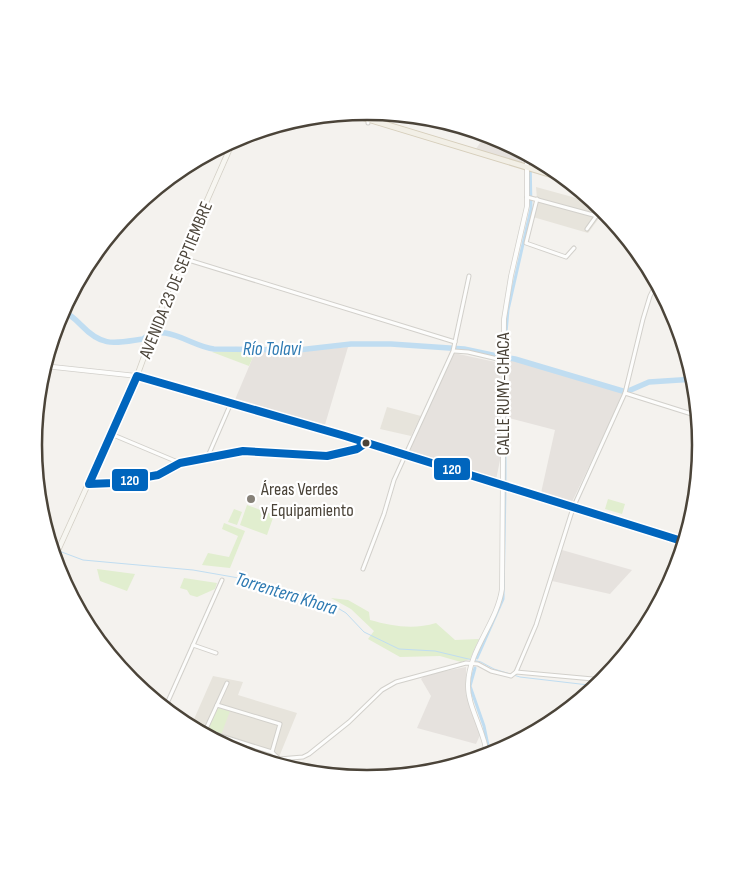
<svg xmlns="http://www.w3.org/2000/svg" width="735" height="889" font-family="'Sofia Sans Condensed',sans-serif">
  <rect width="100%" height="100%" fill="#f4f2ee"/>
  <g fill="#e7e4dc">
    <polygon points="536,187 598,204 605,210 588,233 533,217 537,199"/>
    <polygon points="387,407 421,416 411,436 380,429"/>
    <polygon points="213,676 243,682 238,695 297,713 279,757 274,763 240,753 191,726"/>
  </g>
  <g fill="#e6e2de">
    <polygon points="486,134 524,151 522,163 476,149"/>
    <polygon points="348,347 324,428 234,402 256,350 294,352"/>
    <polygon points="454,353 500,363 500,460 496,480 453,468 409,452"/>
    <polygon points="509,359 624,393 572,502 541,493 555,430 509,418"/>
    <polygon points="562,550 632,570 610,594 552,581"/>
    <polygon points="466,667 466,690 481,733 476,744 417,728 431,696 421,679 425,675"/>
  </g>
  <g fill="#e1eecf">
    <polygon points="256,350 249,366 212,352"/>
    <polygon points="608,499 625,504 622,514 605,509"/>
    <polygon points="247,505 274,515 267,535 240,525"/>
    <polygon points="234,509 242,512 237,525 228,522"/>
    <polygon points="224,523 245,531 230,568 202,565 208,553 229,557 238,536 222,529"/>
    <polygon points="97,569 135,574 127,591 100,581"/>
    <polygon points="184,578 217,583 215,589 197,597 190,595 187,590 180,588"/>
    <path d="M331,598L348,600L369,612L370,620C392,626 413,630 436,623L455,640L479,639L470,659L461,662L440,656L400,657L368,639L374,631L351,609Z"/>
    <polygon points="217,708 230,711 221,735 207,729"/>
  </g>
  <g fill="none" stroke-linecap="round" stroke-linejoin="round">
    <g stroke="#c0ddf1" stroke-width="1">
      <polyline points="52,548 55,550"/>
      <polyline points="59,551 83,560 193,570 256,581 331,604 346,613 364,632 399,649 435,651 481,662 494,669 520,677 597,686"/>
    </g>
    <g stroke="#c0ddf1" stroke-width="3">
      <polyline points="505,344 508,310 531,209 530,155"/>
      <polyline points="505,355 505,482"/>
      <polyline points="477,658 503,599 505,488"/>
      <polyline points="475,668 470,686 484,726 490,755"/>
    </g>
    <g stroke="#c0ddf1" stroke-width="5.5">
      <path d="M62,311C70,314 75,319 81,325C103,348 115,343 143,339C164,321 192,347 214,349L298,350L351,344H391L464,349L497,356"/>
      <polyline points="504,357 515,359 626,392 649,382 695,379"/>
    </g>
    <defs>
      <g id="minor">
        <polyline points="368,111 368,123"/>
        <polyline points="531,156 532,169"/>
        <polyline points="527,197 597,216"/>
        <polyline points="537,199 526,243 566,257 574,248"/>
        <polyline points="587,229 602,208"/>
        <polyline points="182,258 455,342"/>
        <polyline points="454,351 468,352 502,360"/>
        <path d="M137,376C169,383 199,394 231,403C384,446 534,496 685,542"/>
        <polyline points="625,393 698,416"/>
        <polyline points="111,434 180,463"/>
        <polyline points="208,456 231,403"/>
        <polyline points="89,484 113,483 158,475 180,463 243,451 327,456 357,449 366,443"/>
        <polyline points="363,569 384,514 394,480 453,351 469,276"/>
        <polyline points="102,645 103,642"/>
        <polyline points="193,645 216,653"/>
        <polyline points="516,672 604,680"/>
        <polyline points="227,683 205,731 272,752 279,759"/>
        <polyline points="217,705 280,724 272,752"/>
        <polyline points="165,708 222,580"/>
        <polyline points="276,764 279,759 303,757 309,754 349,722 382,690 396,682 466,663 478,664 491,671 511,676 516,672 536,625 573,508 625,393 643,319 650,296 657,282"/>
      </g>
      <g id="tertiary">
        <polyline points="44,366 137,376"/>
        <path d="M487,755C485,732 467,706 468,684C469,649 497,623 502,589L504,319L511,276L527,206V153"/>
      </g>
      <polyline id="secondary" points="55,557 137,376 172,280 234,139"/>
      <polyline id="primary" points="348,113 569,180"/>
    </defs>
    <use href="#minor" stroke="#d2d0cb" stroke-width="5"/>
    <use href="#tertiary" stroke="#d2d0cb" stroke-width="5.5"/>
    <use href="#secondary" stroke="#d3cfc5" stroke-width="6"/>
    <use href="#primary" stroke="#d6cebb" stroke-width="7"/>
    <use href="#minor" stroke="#fdfdfc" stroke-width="3"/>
    <use href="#tertiary" stroke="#fdfdfc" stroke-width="4"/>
    <use href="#secondary" stroke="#f7f6f1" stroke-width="4.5"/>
    <use href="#primary" stroke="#f2efe6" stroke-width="5"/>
    <defs>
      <polyline id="bus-1" points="366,443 357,449 327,456 243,451 180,463 158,475 113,483 89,484 137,376 345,436 685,542"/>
    </defs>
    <use href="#bus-1" stroke="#fff" stroke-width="11"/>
    <use href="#bus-1" stroke="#0065bd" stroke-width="8"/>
  </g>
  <circle fill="#4b4439" stroke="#fff" stroke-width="2" cx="366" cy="443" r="4.5"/>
  <circle fill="#868178" stroke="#fff" stroke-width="2" cx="251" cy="499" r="5"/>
  <g text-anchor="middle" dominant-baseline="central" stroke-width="4.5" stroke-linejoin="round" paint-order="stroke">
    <g font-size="18" fill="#4b4439" stroke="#fff">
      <text transform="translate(176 280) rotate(-68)">AVENIDA 23 DE SEPTIEMBRE</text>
      <text transform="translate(503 394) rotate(-90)">CALLE RUMY-CHACA</text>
    </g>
    <g font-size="18" fill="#4b4439" stroke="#fff" text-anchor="start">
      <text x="261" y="489">Áreas Verdes<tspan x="261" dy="21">y Equipamiento</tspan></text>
    </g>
    <g font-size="19" font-style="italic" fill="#2e7ab2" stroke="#fff">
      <text x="272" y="349">Río Tolavi</text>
      <text transform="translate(286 594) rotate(17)">Torrentera Khora</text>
    </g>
  </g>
  <path d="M0 0H735V889H0ZM42 445a325 325 0 1 1 650 0a325 325 0 1 1-650 0Z" fill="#fff" fill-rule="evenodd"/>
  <path fill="none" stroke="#4b4439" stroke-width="2.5" d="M42 445a325 325 0 1 1 650 0a325 325 0 1 1-650 0Z"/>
  <g stroke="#fff" stroke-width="2">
    <rect x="433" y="457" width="38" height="24" rx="5" fill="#0065bd"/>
    <rect x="111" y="468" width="38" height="24" rx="5" fill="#0065bd"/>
  </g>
  <g font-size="14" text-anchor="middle" font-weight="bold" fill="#fff">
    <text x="452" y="474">120</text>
    <text x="130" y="485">120</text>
  </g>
</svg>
